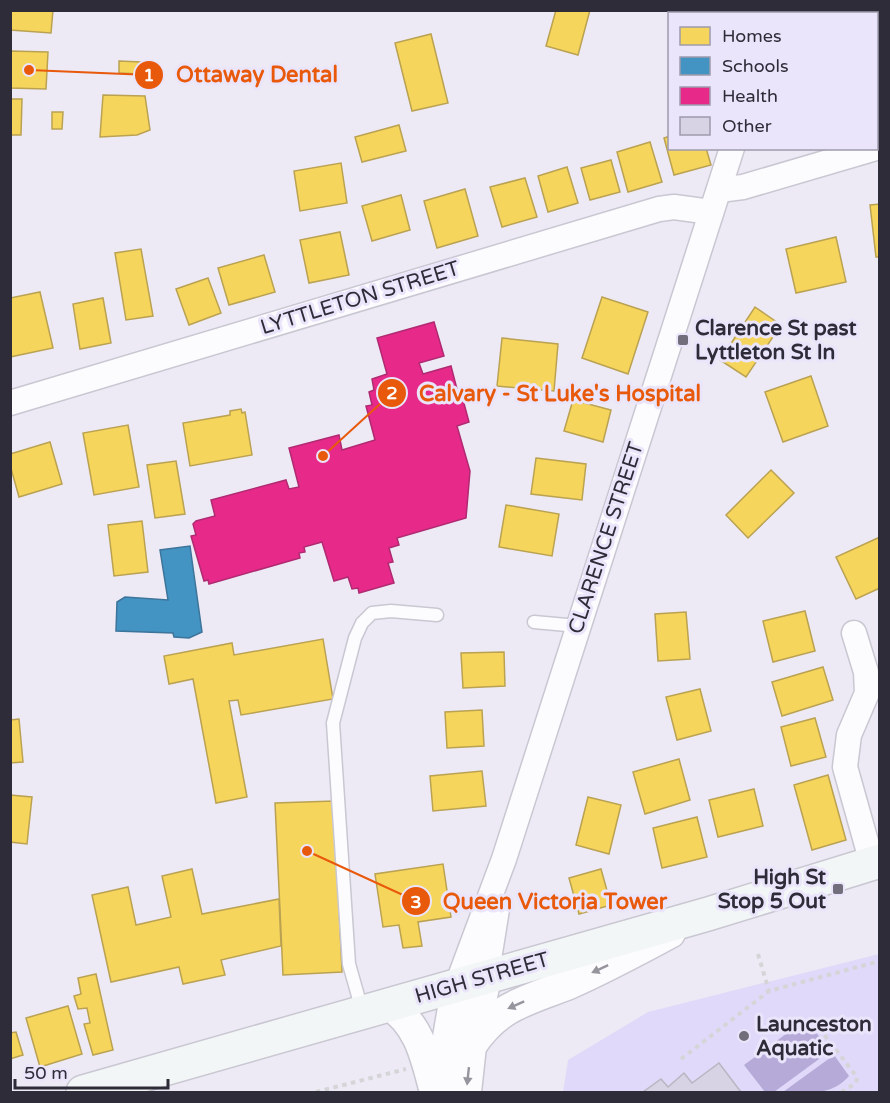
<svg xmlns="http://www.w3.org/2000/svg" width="890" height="1103" font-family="'Varela Round',sans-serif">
  <rect width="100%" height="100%" fill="#edeaf5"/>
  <polygon fill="#e0d9f9" points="879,954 879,1092 563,1092 568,1060 648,1012"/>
  <g fill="#b6aad8">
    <polygon points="806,1019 830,1051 774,1092 765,1092 744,1065"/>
    <path d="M834,1055L849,1076C832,1096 807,1093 783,1092Z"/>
  </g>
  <g fill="#f6d55c" stroke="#baa252" stroke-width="1.5">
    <polygon points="10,10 53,10 51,33 10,30"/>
    <polygon points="556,10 590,10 578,55 546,46"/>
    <polygon points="698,10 744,10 750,12 697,14"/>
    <polygon points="431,34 448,103 412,111 395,43"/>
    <polygon points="10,51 48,52 46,89 10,88"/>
    <polygon points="119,61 141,62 140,74 119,73"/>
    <polygon points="103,95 145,96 150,130 137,135 100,137"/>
    <polygon points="10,99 22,99 21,135 10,135"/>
    <polygon points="52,112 63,112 62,129 52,129"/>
    <polygon points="399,125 406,151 362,162 355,137"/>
    <polygon points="670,136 670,148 706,148 711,165 674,175 664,138"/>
    <polygon points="650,142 662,182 628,192 617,152"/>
    <polygon points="611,160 620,192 590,200 581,168"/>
    <polygon points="341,163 347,203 300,211 294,171"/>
    <polygon points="567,167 578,203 548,212 538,176"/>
    <polygon points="525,178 537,217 502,227 490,187"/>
    <polygon points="465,189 478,236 437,248 424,201"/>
    <polygon points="401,195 410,230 372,241 362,206"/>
    <polygon points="880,204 880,257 876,257 870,205"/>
    <polygon points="340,232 349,275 309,283 300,240"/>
    <polygon points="836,237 846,282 796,293 786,249"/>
    <polygon points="141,249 153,316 126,320 115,253"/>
    <polygon points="264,255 275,292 229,305 218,268"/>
    <polygon points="208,278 221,313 189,325 176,289"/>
    <polygon points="40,292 53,348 10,357 10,298"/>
    <polygon points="602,297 648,312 628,374 582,358"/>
    <polygon points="103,298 111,343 80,349 73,304"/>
    <polygon points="755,307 781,325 746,377 720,360"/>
    <polygon points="502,338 558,344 554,391 497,386"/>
    <polygon points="811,376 828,426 783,442 765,392"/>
    <polygon points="573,400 611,410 603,442 564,431"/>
    <polygon points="241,409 242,413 245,412 252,455 190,466 183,423 230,415 230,411"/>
    <polygon points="128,425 139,487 94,495 83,433"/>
    <polygon points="50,442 62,484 19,497 10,465 10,454"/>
    <polygon points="536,458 586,464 582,500 531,494"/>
    <polygon points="176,461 185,514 155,518 147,465"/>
    <polygon points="771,470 794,493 748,538 726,515"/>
    <polygon points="506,505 559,514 552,556 499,547"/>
    <polygon points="142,521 148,572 114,576 108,525"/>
    <polygon points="880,537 880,588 856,599 836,557"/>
    <polygon points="805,611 815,651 773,662 763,621"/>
    <polygon points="686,612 690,659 658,661 655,614"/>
    <polygon points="323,639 333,699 241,715 238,700 229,701 247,797 216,803 193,679 169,684 164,656 232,643 234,655"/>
    <polygon points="504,652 505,686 463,688 461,653"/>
    <polygon points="823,667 833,700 782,716 772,682"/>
    <polygon points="700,689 711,731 677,740 666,697"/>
    <polygon points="482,710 484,746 447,748 445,712"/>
    <polygon points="815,718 826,757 791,766 781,727"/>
    <polygon points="19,719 23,762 10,763 10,720"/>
    <polygon points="679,759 690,800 645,814 633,772"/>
    <polygon points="482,771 486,806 433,811 430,776"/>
    <polygon points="828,775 846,840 812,850 794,785"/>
    <polygon points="754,789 763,826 718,837 709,800"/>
    <polygon points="10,795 32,797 27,844 10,842"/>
    <polygon points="588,797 621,805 609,854 576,845"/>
    <polygon points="334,801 342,972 283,975 275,803"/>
    <polygon points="697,817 707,857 662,868 653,828"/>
    <polygon points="443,864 451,917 418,922 422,946 403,948 399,925 383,927 375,874"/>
    <polygon points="192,869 202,914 279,899 281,946 221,960 225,975 183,984 179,967 111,982 92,895 128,887 136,925 171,917 162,876"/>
    <polygon points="601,869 611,905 579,914 569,878"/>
    <polygon points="96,974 113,1050 93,1055 84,1024 90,1023 87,1008 78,1009 74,996 81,994 78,978"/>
    <polygon points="68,1006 82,1054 40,1067 26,1018"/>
    <polygon points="16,1032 23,1055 10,1059 10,1033"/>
  </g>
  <polygon fill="#4393c3" stroke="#3d749a" stroke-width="1.5" points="190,546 202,632 189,638 174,637 173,633 116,631 117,602 125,597 168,600 160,550"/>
  <polygon fill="#e7298a" stroke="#b02a72" stroke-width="1.5" points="434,322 444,356 419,363 423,374 451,366 458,393 448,396 449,400 462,396 469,422 457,426 470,471 466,518 397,538 399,545 389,548 393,562 388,563 394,583 359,593 358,588 352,589 348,577 334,581 322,542 304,547 305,552 299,553 300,558 209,584 208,580 204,581 191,536 196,535 193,524 196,521 215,516 211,500 286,480 289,489 299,487 289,448 339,435 342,450 375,440 366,406 372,405 369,392 374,390 372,379 387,374 377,338"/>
  <polygon fill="#d7d2e4" stroke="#b9b6c1" stroke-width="1.5" points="719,1063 741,1092 643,1092 661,1079 668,1087 684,1073 692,1083"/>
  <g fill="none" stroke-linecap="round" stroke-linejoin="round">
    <defs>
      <g id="service">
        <polyline points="534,622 578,626"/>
        <polyline points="362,1010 349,964 333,723 355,638 362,623 372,613 391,611 437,615"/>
      </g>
      <g id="minor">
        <polyline points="784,14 786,10"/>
        <polyline points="719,190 743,187 876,148"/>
        <polyline points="10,403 659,209 674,207 711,212"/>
        <polyline points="854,633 866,672 867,693 849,735 845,767 872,863"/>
        <polyline points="486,978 497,909"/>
        <polyline points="457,985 504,859 732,148"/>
      </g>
      <g id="tertiary">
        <path d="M388,1004C420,1024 426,1059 435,1092"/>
        <path d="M471,1046C499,1004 527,1001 571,983C605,968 638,950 670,933"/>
        <polyline points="444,1092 447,1043 457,985"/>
        <polyline points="466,1092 471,1046 486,978"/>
      </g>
      <polyline id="secondary" points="83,1092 708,914 880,861"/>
    </defs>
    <use href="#service" stroke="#c9c7d2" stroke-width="15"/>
    <use href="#minor" stroke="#c9c7d2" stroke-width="27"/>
    <use href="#tertiary" stroke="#c9c7d2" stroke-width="33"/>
    <use href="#secondary" stroke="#c9c7d2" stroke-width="36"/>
    <g stroke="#d5d5d8" stroke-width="4" stroke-dasharray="4.5 4.5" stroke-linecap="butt">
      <polyline points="758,954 769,991"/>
      <polyline points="819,1028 857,1077 856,1083 842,1092"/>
      <polyline points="681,1059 769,991 880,961"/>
      <polyline points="316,1092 406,1069"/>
    </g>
    <use href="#service" stroke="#fcfcfe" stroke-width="12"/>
    <use href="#minor" stroke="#fcfcfe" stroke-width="24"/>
    <use href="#tertiary" stroke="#fcfcfe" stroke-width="30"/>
    <use href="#secondary" stroke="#f3f6f6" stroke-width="33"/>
  </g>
  <defs><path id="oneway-solid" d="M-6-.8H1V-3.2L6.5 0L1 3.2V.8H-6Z" transform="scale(1.5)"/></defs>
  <g fill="#96949c">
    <use href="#oneway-solid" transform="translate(600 969) rotate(155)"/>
    <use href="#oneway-solid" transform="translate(516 1005) rotate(156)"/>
    <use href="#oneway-solid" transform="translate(468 1076) rotate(96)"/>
  </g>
  <g fill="#726e7b" stroke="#eae5fa" stroke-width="2">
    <rect x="677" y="334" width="12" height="12" rx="3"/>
    <rect x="832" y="883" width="12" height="12" rx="3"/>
    <circle cx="744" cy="1036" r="6"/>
  </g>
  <g text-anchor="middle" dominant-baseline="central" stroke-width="6" stroke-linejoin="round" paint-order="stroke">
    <g font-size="21" fill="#2f2c39" stroke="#eae5fa">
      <text transform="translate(360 298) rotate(-17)">LYTTLETON STREET</text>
      <text transform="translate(606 538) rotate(-72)">CLARENCE STREET</text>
      <text transform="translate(482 978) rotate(-16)">HIGH STREET</text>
    </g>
    <g font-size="21" font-weight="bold" fill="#2f2c39" stroke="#eae5fa" text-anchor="start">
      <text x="695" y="328">Clarence St past<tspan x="695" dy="24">Lyttleton St In</tspan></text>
      <text x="826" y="877" text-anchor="end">High St<tspan x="826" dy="24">Stop 5 Out</tspan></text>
      <text x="756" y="1024">Launceston<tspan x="756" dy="24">Aquatic</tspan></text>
    </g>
  </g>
  <path fill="none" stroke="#e8590c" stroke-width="2" d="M29 70L149 75M323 456L392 393M307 851L416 901"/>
  <g fill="#e8590c" stroke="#eae5fa" stroke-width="2">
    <circle cx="29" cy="70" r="6"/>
    <circle cx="323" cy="456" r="6"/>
    <circle cx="307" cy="851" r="6"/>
    <circle cx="149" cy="75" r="15"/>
    <circle cx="392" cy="393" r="15"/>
    <circle cx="416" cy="901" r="15"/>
  </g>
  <g font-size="18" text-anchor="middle" font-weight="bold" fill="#fff">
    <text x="149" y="81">1</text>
    <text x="392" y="399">2</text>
    <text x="416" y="908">3</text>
  </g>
  <g font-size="22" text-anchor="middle" font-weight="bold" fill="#e8590c" stroke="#eae5fa" stroke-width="6" stroke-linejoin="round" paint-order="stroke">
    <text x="257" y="82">Ottaway Dental</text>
    <text x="560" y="401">Calvary - St Luke's Hospital</text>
    <text x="555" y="909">Queen Victoria Tower</text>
  </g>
  <rect width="890" height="1103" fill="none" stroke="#2f2c39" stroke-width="24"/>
  <rect x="668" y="12" width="210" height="138" fill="#eae5fa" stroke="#9f9bad" stroke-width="1.5"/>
  <rect x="680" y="27" width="30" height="18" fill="#f6d55c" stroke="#9f9bad" stroke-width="1.5"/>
  <text x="722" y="42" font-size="18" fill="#2f2c39">Homes</text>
  <rect x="680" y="57" width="30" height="18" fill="#4393c3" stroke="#9f9bad" stroke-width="1.5"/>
  <text x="722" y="72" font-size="18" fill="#2f2c39">Schools</text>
  <rect x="680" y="87" width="30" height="18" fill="#e7298a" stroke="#9f9bad" stroke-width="1.5"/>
  <text x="722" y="102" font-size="18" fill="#2f2c39">Health</text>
  <rect x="680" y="117" width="30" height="18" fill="#d7d2e4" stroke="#9f9bad" stroke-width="1.5"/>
  <text x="722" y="132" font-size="18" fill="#2f2c39">Other</text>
  <path d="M15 1079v9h153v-9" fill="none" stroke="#2f2c39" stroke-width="3"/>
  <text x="24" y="1079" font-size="18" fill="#2f2c39" stroke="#eae5fa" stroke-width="4.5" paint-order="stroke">50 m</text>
</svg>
